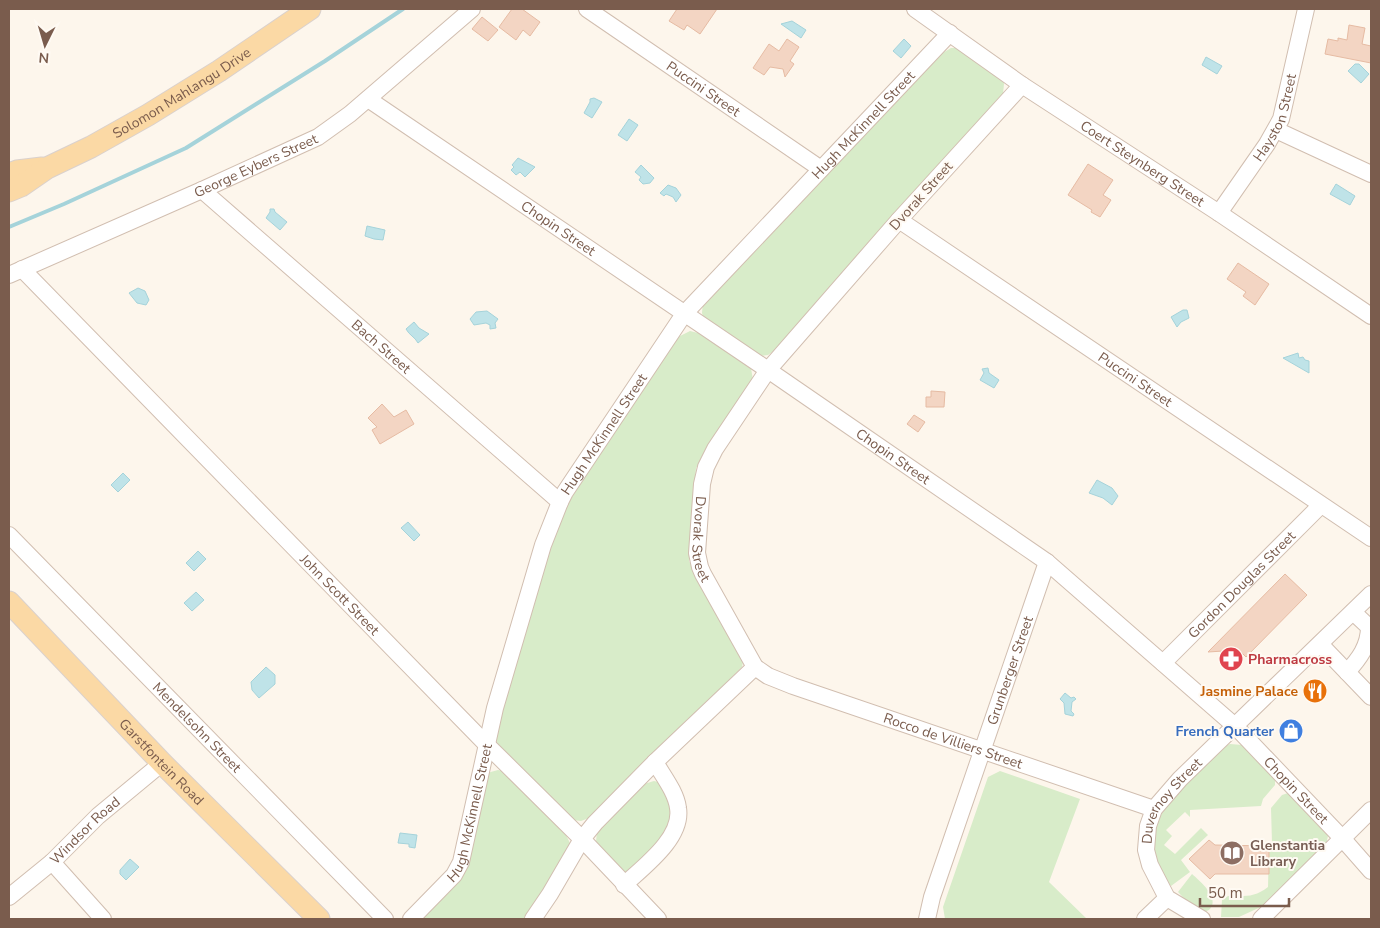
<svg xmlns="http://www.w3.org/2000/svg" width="1380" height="928" font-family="'Nunito Sans',sans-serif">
  <rect width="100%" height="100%" fill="#fdf6ec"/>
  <g fill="#d8ecc9">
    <polygon points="951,48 956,48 1003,79 1004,84 1003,94 775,350 768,355 760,356 704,320 702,313 703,302 941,54"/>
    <polygon points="690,331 702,334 751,368 753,380 696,468 689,561 743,662 742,667 589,818 581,821 573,820 499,747 495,737 558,518 678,337"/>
    <path d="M1230,744L1242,745L1275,777V785L1263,799L1261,806L1190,810V817L1185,812L1166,830L1172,836L1164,845L1175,854L1201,828L1208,835L1181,860L1190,872L1171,886C1165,879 1161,871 1158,863C1139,813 1194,776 1225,746Z"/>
    <polygon points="498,770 502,771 565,833 570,843 569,849 525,919 420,919 455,885 487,773"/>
    <polygon points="1000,771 1080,799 1049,882 1087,919 945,919 943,907 988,777"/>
    <polygon points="654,781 658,782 672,802 670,824 653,850 627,872 623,872 596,842 597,831 644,784"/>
    <path d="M1288,793L1291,794L1326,831L1328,836L1326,845L1265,905L1239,917H1221L1222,900L1228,896C1244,896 1254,898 1268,887L1269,843H1272L1271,808L1282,795Z"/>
    <path d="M1192,874C1200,881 1220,898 1210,909C1208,911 1205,912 1202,911C1193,909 1184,898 1178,892Z"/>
  </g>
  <g fill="#bfe3e8" stroke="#a5d3da">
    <polygon points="792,21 806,30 801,38 781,24"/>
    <polygon points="904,39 911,46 901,58 893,51"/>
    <polygon points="1206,57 1222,66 1217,74 1202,65"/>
    <polygon points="1355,64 1359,64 1369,74 1361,83 1348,71"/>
    <polygon points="594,98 602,102 592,118 584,113 590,102 590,99"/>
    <polygon points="629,119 638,125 627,141 618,135"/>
    <polygon points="518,158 535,167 525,177 520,172 516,175 511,170 514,167 512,165"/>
    <polygon points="641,165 654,178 650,183 643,184 639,180 641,177 635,172"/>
    <polygon points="1336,184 1355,196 1350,205 1330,194"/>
    <polygon points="668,185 676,188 681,195 676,202 673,197 666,194 664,196 660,193"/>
    <polygon points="270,209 274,209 275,212 287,222 280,230 266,218 270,212"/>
    <polygon points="367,226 385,230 383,240 374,239 365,236"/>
    <polygon points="138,288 145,291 149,300 146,305 137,303 129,293"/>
    <polygon points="1183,310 1187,310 1189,318 1181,322 1177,327 1171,317"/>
    <polygon points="487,311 498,319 495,323 496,328 490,329 490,325 486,323 474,325 470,319 476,312"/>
    <path d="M414,322L419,328L429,334L418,343C415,337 409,335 406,329Z"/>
    <polygon points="1298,353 1299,358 1303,357 1305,360 1309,361 1309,373 1283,358"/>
    <polygon points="988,368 989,373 999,380 994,388 980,380 984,373 982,369"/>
    <polygon points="123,473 130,480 118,492 111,485"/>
    <polygon points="1097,480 1112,488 1118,496 1112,505 1103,498 1089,493"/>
    <polygon points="408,522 420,535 414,541 401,528"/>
    <polygon points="198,551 206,559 194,571 186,563"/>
    <polygon points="196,592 204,600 192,611 184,603"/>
    <polygon points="266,667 275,675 275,684 259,698 252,690 251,682"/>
    <polygon points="1065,693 1071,698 1074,697 1076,699 1072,702 1071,711 1074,714 1073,716 1065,714 1064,703 1060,699"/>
    <polygon points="400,833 417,835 415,848 409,847 409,844 398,843"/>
    <polygon points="130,859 139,867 126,880 120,874 120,870"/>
  </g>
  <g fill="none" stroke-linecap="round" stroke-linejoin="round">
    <polyline stroke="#a5d3da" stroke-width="4" points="9,227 64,204 186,148 325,61 403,9"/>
  </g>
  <g fill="#f3d5c3" stroke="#e6bba3">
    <polygon points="512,9 522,9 540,22 530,36 523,30 516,40 499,27"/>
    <polygon points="677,9 717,9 700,34 687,25 684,30 669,21"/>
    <polygon points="482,17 498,30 488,41 472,29"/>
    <polygon points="1349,25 1365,28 1362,44 1371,46 1371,63 1325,54 1328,39 1338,41 1338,38 1347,40"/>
    <polygon points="787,39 799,47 790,61 794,64 785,77 783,69 770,67 764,75 753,68 769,44 779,51"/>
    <polygon points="1088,164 1113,180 1103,195 1111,200 1100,217 1091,212 1092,210 1068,195"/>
    <polygon points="1238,263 1269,284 1255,305 1243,296 1246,292 1227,279"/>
    <polygon points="931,391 945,392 944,407 926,407 926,397 931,397"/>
    <polygon points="382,404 394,417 406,410 414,424 380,444 372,430 377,427 368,418"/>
    <polygon points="914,415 925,422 918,432 907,424"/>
    <polygon points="1285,574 1307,595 1246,657 1239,650 1208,652"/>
    <polygon points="1209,840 1215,845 1269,846 1269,874 1215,874 1210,879 1189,859"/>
  </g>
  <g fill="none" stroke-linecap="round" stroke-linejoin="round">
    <defs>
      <g id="minor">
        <path id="s1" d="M587,9L821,169"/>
        <path id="s2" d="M915,9L1022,85L1219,213L1371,316"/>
        <path id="s3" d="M1022,85L899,220L768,370L715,449L706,467L702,484L697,553L700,567L703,574L755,667L768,676L793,686L1154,809"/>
        <path id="s4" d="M368,99L768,370L1047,562L1235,726L1342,838L1371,871"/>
        <polyline points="1276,130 1371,174"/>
        <path id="s5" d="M202,190L560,502"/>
        <path id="s6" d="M1219,213L1267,144L1281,119L1306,9"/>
        <path id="s7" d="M899,220L1371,538"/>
        <path id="s8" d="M22,269L487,745L582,839L658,919"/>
        <path id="s9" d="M9,275L202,190L318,137L350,114L472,9"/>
        <path id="s10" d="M9,535L385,919"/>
        <polyline points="1320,644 1371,697"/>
        <path id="s11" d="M1163,663L1321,505"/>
        <path d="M1347,672C1359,659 1369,646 1369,627L1353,612"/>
        <polyline points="52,862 103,919"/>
        <path d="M624,885C643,867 683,838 678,808C676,792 663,776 655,762"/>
        <path id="s12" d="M9,897L52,862L98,816L162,763"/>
        <path id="s13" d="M411,919L454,875L461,862L495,708L543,545L560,502L565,492L684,314L950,33"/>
        <polyline points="533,919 550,894 582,839 595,823 655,762 755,667"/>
        <path id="s14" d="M927,919L932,897L1047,562"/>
        <polyline points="1145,919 1167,898"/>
        <path id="s15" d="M1202,919L1167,898L1150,865L1146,850L1148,826L1154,809L1180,779L1371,594"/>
        <polyline points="1261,919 1371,810"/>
      </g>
      <g id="major">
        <polyline points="9,174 17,171 42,168"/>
        <path id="s16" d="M9,191L21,186L47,168L91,147L148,115L219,71L310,9"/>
        <path id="s17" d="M9,602L162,763L319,919"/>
      </g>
    </defs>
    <use href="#minor" stroke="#d1beb0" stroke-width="18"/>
    <use href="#major" stroke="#dad1cd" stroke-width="23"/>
    <use href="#minor" stroke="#fff" stroke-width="16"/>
    <use href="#major" stroke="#fbd9a5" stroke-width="21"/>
  </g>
  <defs>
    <symbol id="pharmacy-disc" viewBox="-11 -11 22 22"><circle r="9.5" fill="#e0444e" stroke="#fffaf3"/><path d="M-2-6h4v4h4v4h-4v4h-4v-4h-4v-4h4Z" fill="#fff"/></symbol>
    <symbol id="restaurant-disc" viewBox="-11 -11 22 22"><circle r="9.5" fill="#e8710a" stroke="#fffaf3"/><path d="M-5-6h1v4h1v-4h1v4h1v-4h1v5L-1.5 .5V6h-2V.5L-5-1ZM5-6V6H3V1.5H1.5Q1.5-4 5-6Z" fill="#fff"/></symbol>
    <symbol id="shop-disc" viewBox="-11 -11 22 22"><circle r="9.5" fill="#3f7fe0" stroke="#fffaf3"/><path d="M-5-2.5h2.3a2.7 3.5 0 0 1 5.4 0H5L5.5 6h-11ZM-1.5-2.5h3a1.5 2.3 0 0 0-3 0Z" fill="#fff"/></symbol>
    <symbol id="library-disc" viewBox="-11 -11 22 22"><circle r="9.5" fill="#8d6e63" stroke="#fffaf3"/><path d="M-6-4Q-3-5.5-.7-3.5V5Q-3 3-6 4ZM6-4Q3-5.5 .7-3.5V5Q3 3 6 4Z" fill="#fff"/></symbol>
  </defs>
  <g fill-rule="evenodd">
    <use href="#pharmacy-disc" x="1217" y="645" width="28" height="28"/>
    <use href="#restaurant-disc" x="1301" y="677" width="28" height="28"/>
    <use href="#shop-disc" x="1277" y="717" width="28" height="28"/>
    <use href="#library-disc" x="1218" y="839" width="28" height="28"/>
  </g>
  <g text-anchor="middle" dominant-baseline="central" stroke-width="4" stroke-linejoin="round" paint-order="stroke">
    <g font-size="14" fill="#7a5c4d" stroke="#fffaf3">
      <text stroke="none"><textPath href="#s1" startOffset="141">Puccini Street</textPath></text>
      <text stroke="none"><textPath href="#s16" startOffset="199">Solomon Mahlangu Drive</textPath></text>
      <text stroke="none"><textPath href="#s6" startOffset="112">Hayston Street</textPath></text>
      <text stroke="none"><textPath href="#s13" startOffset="936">Hugh McKinnell Street</textPath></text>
      <text stroke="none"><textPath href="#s2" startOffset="275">Coert Steynberg Street</textPath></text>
      <text stroke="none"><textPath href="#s9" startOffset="270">George Eybers Street</textPath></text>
      <text transform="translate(921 196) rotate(-48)">Dvorak Street</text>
      <text stroke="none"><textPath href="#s4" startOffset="230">Chopin Street</textPath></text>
      <text stroke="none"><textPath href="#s5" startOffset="238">Bach Street</textPath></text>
      <text stroke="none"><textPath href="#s7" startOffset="285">Puccini Street</textPath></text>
      <text stroke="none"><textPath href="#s13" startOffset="531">Hugh McKinnell Street</textPath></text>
      <text stroke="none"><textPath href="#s4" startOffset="635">Chopin Street</textPath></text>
      <text stroke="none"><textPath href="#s3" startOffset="570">Dvorak Street</textPath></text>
      <text stroke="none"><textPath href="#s11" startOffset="111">Gordon Douglas Street</textPath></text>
      <text stroke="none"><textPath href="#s8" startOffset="455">John Scott Street</textPath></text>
      <text stroke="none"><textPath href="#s14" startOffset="262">Grunberger Street</textPath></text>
      <text stroke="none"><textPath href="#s10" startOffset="269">Mendelsohn Street</textPath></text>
      <text stroke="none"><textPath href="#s3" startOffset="924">Rocco de Villiers Street</textPath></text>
      <text stroke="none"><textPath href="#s17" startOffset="221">Garstfontein Road</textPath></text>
      <text stroke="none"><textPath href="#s4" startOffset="1160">Chopin Street</textPath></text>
      <text stroke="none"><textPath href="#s15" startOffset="151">Duvernoy Street</textPath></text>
      <text stroke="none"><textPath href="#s13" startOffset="126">Hugh McKinnell Street</textPath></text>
      <text stroke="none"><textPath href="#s12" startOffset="101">Windsor Road</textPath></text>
    </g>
    <g font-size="14" font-weight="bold" fill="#be3a42" stroke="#fffaf3" text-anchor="start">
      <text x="1248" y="659">Pharmacross</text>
    </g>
    <g font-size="14" font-weight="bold" fill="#c56008" stroke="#fffaf3" text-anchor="end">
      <text x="1298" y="691">Jasmine Palace</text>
    </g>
    <g font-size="14" font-weight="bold" fill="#366cbe" stroke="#fffaf3" text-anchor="end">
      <text x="1274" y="731">French Quarter</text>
    </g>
    <g font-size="14" font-weight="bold" fill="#785e54" stroke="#fffaf3" text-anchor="start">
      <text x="1250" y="845">Glenstantia<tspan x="1250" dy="16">Library</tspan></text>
    </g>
  </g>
  <rect width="1380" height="928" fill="none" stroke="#7a5c4d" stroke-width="20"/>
  <g transform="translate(45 45) rotate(185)" stroke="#fffaf3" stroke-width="4" paint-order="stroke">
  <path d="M0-4L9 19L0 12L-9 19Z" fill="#7a5c4d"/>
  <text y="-8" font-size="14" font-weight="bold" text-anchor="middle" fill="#7a5c4d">N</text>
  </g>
  <path d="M1200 898v8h89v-8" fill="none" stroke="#7a5c4d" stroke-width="2.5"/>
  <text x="1208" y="898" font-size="15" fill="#7a5c4d" stroke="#fffaf3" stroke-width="4" paint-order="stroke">50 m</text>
</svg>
